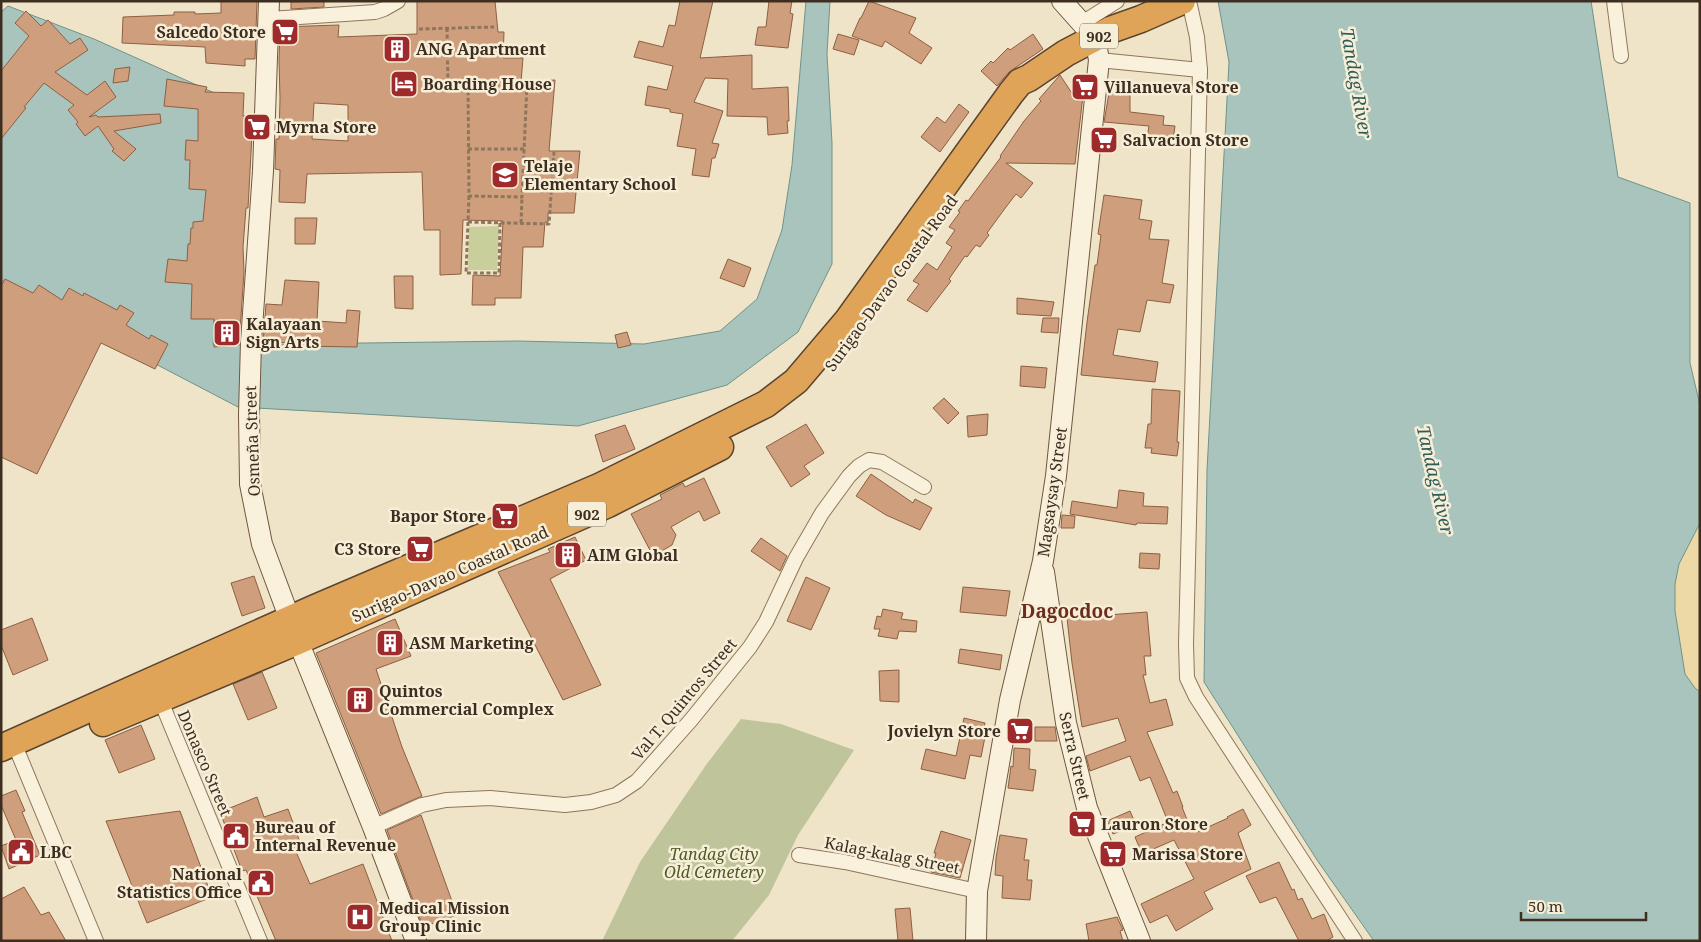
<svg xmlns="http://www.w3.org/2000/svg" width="1701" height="942" font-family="'Noto Serif',serif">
  <rect width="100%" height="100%" fill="#f0e4c8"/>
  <polygon fill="#c9cf9b" points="499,226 497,270 468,270 469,227"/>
  <polygon fill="#ecd9a5" points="1700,523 1700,692 1695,688 1685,674 1675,611 1675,584 1679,564"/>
  <polygon fill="#bfc49a" points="741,719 781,724 854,750 798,835 769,895 732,941 602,941 640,862 706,765"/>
  <g fill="#a9c4bc" stroke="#6f938a">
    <polygon points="806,1 830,1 827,54 832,143 832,264 798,332 727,385 578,426 238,407 146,359 1,280 1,12 8,6 94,39 219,95 221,177 213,345 518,341 644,344 720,331 757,299 782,230 792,165"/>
    <polygon points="1218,1 1591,1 1618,177 1690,203 1690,363 1700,405 1700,523 1679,564 1675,584 1675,611 1685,674 1695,688 1700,692 1700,941 1374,941 1317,860 1204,682 1207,470 1229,62"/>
  </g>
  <g fill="#cf9f7d" stroke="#8d5f41" fill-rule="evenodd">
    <polygon points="221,1 257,1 255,59 245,59 245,66 206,63 205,47 122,43 123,17 174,15 174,12 195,12 195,14 221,13"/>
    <polygon points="324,1 324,7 291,9 291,2"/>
    <path d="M417,1H495L498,32H504L503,58H523L521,82L555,80L549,151H580L574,213H548V222H545L543,247H523L521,298H495V305H472L473,275L500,276L503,221L463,220L461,274L440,275V230H424L422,172L307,174L305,203L279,202L280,170L275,169L276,139H279L280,98L279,60L280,27L339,25L338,37L417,34ZM314,103L348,105V141L312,139Z"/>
    <polygon points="680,1 713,1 700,58 752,55 752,89 788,87 789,121 787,121 788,133 768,135 767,117 727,116 728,79 705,78 694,102 723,111 712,143 719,144 715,158 712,158 709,177 692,175 696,149 677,146 683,114 670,112 670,109 645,105 648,86 667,90 673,66 634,57 639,41 663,47 669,25 675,26"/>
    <polygon points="769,1 792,1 790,13 793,14 788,48 755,45 758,27 766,27"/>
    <polygon points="869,1 916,18 909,33 932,48 921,64 885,41 882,47 852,36 860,18 861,18"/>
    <polygon points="26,11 41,26 48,20 70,44 80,38 88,50 55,72 87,95 105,81 116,97 89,117 96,115 98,117 160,114 161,123 114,131 136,149 124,161 112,151 114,149 98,126 85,136 76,124 78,122 68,110 74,105 44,83 24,107 26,108 1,139 1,71 29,36 15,23"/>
    <polygon points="838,34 859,40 854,55 833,49"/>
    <polygon points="1033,34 1043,49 1009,72 997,86 981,71 991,61 993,63 1008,48 1010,50"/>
    <polygon points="130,67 128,81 113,83 115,69"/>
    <polygon points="1060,75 1077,101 1081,99 1073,77 1084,87 1075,164 1006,163 1033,183 1021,198 1016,194 1006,207 987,233 989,235 980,247 976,245 967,257 965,256 949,279 951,281 927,312 907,300 919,284 913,281 927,263 937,270 952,247 946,243 955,230 949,227 960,212 958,211 966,200 968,201 1001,157 1000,156 1024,121 1041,101 1039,99"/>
    <polygon points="167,79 207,87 205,92 244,93 243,116 253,116 248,208 246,208 243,247 244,272 239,345 214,347 214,319 191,319 192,284 165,282 168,259 187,261 188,244 190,244 191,228 193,228 193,222 203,221 206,190 189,189 190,160 185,160 186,140 198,141 198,109 164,106"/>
    <polygon points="1109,93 1130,95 1130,112 1164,116 1163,125 1175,126 1173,141 1147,138 1149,126 1104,122"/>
    <polygon points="959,104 969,112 940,152 921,137 937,117 945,123"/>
    <polygon points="1104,195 1142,200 1139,219 1152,221 1149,239 1169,240 1162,283 1174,285 1170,303 1147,300 1140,332 1118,329 1113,355 1158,362 1155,382 1081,375 1087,322 1095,265 1097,265 1101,235 1098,234"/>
    <polygon points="295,218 317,218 315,244 295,244"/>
    <polygon points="728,259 751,268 744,287 720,278"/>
    <polygon points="394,276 413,276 413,309 395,308"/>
    <polygon points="5,279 33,293 39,285 62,300 69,288 83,296 84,293 117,310 120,305 134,313 126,325 149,339 151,335 168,344 155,369 101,343 37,474 1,457 1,286"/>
    <polygon points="285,280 319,282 317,321 346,323 347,310 360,311 357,347 298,346 297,342 263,343 266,304 282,305"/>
    <polygon points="1017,298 1054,302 1051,316 1017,314"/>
    <polygon points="1043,318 1059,318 1058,333 1041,332"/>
    <polygon points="627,332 631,345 618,348 615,335"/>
    <polygon points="1021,366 1047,368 1045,388 1020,386"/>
    <polygon points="1152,389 1180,391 1177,442 1179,442 1177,456 1151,453 1152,448 1145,448 1148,424 1151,424"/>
    <polygon points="944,398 959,413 948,424 933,408"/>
    <polygon points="988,414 987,435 968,437 967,416"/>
    <polygon points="806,424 824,453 804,466 810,474 791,487 766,447"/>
    <polygon points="625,425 635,449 603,462 595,435"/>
    <polygon points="871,474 913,503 915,499 932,508 920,530 886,515 856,496"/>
    <polygon points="704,478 720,513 704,521 699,511 671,527 676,535 672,545 653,556 631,514 662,499 660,495 683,483 685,487"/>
    <polygon points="1119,490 1144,493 1143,506 1168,507 1167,524 1137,523 1136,525 1070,514 1072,501 1117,508"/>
    <polygon points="1062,515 1075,516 1074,528 1061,528"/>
    <polygon points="575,537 586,560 550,579 601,685 563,700 498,572 550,552 548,549"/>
    <polygon points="761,538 787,556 780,571 751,551"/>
    <polygon points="1140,553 1160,554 1159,569 1139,568"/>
    <polygon points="254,576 265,608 242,616 231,583"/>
    <polygon points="806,577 830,588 811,630 787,621"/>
    <polygon points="963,587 1010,591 1006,616 960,612"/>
    <polygon points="883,609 903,613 901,619 917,621 916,632 899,631 897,639 878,636 880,629 874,629 877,616 881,617"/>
    <polygon points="1147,612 1151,656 1144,656 1146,675 1143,675 1150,703 1166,699 1173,725 1147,732 1173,793 1177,791 1183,807 1182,807 1192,832 1196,830 1197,832 1228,818 1227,817 1243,809 1251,825 1238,833 1251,869 1204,892 1213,909 1176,931 1167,915 1150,923 1141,904 1194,879 1174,840 1142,854 1135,837 1168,822 1150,777 1140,781 1130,756 1090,771 1086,756 1126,741 1118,718 1082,727 1072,663 1067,618"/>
    <polygon points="32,618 48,660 13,675 1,645 1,630"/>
    <polygon points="395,619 411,656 376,669 402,747 422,796 381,814 316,653"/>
    <polygon points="960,649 1002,655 1000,670 958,663"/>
    <polygon points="899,670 899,702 880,701 879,671"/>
    <polygon points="262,672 277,708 248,720 233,684"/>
    <polygon points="964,718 985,723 982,736 985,737 981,757 970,755 965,779 921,769 926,749 956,756"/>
    <polygon points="141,725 155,759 119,773 105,740"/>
    <polygon points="1035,727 1055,727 1057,741 1035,741"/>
    <polygon points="1014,748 1030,749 1029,769 1036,770 1033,791 1008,788 1011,766 1013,767"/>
    <polygon points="16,790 25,811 22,812 40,855 9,869 1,846 16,840 1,805 1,796"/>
    <polygon points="257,797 264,817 288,809 301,845 294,847 310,884 363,864 392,941 276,941 246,870 242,871 220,812"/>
    <polygon points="180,811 212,897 147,923 106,821"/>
    <polygon points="1130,811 1136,825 1113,834 1107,821"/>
    <polygon points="421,815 457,915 423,927 387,830"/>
    <polygon points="941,831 971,840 960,878 931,872 936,853 934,853"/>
    <polygon points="1000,835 1027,839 1024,860 1029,860 1027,880 1032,880 1030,900 1002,898 1003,876 995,875 996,858"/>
    <polygon points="1279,862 1292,890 1294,889 1298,900 1302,898 1312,919 1324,914 1333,937 1326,941 1299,941 1276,897 1260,903 1246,876"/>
    <polygon points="24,887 41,915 49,912 66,941 1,941 1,899"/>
    <polygon points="910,908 913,941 898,941 895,909"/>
    <polygon points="1117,917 1123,930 1120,931 1123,941 1089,941 1086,924"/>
  </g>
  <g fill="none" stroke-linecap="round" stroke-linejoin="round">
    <defs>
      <g id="street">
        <polyline points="1189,1 1197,37 1200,70 1186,644 1187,678 1196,697 1355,941"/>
        <polyline points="1614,1 1621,56"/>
        <polyline points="269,19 375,12 384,9 398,1"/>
        <polyline points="1082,23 1117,1"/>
        <polyline points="1099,60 1200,70"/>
        <polyline points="158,694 260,941"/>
        <polyline points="14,743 96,941"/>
        <polyline points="373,827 422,805 446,800 490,798 565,805 591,802 616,795 637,781 691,720 750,647 766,622 796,558 822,513 849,476 859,466 869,460 882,462 924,487"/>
        <polyline points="799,855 845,862 977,891"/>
      </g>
      <g id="secondary">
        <polyline points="269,1 263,171 251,342 249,414 250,484 262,544 298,641 373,827 416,941"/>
        <polyline points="1044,572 1066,723 1087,808 1140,941"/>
        <polyline points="976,941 977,891 1010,700 1043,561 1056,476 1099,60 1095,38 1062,1"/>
      </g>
      <g id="highway">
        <polyline points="103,723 298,641 608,504 720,447"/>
        <polyline points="1,748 315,608 601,486 766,404 796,381 847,321 1011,93 1020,82 1029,78 1066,53 1110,30 1141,19 1182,1"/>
      </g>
    </defs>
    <use href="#street" stroke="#8d765c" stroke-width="16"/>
    <use href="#secondary" stroke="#6f573f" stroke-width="22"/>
    <use href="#highway" stroke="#5b4430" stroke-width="29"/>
    <g stroke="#8d765c" stroke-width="3" stroke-dasharray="4 2.5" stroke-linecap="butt">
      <polyline points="447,28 448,85 527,84 522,197 469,196 468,84"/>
      <polyline points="419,29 494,27"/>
      <polyline points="468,149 524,149"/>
      <polyline points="469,196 466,273 499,273 500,223"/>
      <polyline points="468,222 549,224 554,152"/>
      <polyline points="521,223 522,197"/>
    </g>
    <use href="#street" stroke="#faf1dc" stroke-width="14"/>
    <use href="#secondary" stroke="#faf1dc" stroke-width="20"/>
    <use href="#highway" stroke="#e0a458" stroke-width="26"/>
  </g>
  <defs>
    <symbol id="supermarket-square" viewBox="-11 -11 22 22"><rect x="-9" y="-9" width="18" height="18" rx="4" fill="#9e2a2b" stroke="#f7eed8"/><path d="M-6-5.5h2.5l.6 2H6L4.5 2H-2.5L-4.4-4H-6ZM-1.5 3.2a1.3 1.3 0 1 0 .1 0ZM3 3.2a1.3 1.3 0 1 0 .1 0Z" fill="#fff"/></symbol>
    <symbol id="building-square" viewBox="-11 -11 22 22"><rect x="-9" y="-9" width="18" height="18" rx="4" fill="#9e2a2b" stroke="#f7eed8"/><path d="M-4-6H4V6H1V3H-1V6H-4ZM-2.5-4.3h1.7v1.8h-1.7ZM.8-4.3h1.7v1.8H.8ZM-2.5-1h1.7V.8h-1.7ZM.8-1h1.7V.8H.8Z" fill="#fff"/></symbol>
    <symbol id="hotel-square" viewBox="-11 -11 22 22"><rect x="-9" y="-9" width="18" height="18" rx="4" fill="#9e2a2b" stroke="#f7eed8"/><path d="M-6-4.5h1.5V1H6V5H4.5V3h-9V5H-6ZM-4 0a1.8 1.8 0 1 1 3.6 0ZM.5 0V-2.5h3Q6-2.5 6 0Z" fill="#fff"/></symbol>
    <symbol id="school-square" viewBox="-11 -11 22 22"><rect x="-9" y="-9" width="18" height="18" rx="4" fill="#9e2a2b" stroke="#f7eed8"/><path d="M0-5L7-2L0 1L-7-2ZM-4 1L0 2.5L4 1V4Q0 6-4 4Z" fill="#fff"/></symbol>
    <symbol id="civic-square" viewBox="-11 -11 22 22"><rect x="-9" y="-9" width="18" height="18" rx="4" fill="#9e2a2b" stroke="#f7eed8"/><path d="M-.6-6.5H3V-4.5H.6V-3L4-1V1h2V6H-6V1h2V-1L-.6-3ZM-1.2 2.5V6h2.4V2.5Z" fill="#fff"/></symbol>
    <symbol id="hospital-square" viewBox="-11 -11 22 22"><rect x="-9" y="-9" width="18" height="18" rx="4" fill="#9e2a2b" stroke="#f7eed8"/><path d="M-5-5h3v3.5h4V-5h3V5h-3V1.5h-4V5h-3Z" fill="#fff"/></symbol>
  </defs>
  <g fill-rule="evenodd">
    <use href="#supermarket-square" x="269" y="16" width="32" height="32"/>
    <use href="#building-square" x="381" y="33" width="32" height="32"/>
    <use href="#hotel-square" x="388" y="68" width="32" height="32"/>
    <use href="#supermarket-square" x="1069" y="71" width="32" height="32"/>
    <use href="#supermarket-square" x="241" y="111" width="32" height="32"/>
    <use href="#supermarket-square" x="1088" y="124" width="32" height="32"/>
    <use href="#school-square" x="489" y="159" width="32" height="32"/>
    <use href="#building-square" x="211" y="317" width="32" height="32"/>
    <use href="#supermarket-square" x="489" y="500" width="32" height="32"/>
    <use href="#supermarket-square" x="404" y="533" width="32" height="32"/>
    <use href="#building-square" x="552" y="539" width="32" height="32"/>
    <use href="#building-square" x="374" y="627" width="32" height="32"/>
    <use href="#building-square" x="344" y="684" width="32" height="32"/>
    <use href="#supermarket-square" x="1004" y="715" width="32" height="32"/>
    <use href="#supermarket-square" x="1066" y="808" width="32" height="32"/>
    <use href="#civic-square" x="220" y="820" width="32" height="32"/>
    <use href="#civic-square" x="5" y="836" width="32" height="32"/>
    <use href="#supermarket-square" x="1097" y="838" width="32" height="32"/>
    <use href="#civic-square" x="245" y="867" width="32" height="32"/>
    <use href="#hospital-square" x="344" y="901" width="32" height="32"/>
  </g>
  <g text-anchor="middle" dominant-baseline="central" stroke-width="5" stroke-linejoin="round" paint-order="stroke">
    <g fill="#f7eed8" stroke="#756857" stroke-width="1">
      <rect x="1080" y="23.5" width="38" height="25" rx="4"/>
      <rect x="568" y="501.5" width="38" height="25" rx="4"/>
    </g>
    <g font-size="15" font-weight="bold" fill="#3d2e20">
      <text x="1099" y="36">902</text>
      <text x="587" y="514">902</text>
    </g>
    <g font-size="16" font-weight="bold" fill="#3d2e20" stroke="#f7eed8" text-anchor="start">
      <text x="266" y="32" text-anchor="end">Salcedo Store</text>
      <text x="416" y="49">ANG Apartment</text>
      <text x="423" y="84">Boarding House</text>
      <text x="1104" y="87">Villanueva Store</text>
      <text x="276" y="127">Myrna Store</text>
      <text x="1123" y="140">Salvacion Store</text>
      <text x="524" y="166">Telaje<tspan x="524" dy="18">Elementary School</tspan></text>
      <text x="246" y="324">Kalayaan<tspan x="246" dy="18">Sign Arts</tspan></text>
      <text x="486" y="516" text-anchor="end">Bapor Store</text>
      <text x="401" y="549" text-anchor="end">C3 Store</text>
      <text x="587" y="555">AIM Global</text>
      <text x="409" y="643">ASM Marketing</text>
      <text x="379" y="691">Quintos<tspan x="379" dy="18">Commercial Complex</tspan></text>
      <text x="1001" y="731" text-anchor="end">Jovielyn Store</text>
      <text x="1101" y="824">Lauron Store</text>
      <text x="255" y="827">Bureau of<tspan x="255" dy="18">Internal Revenue</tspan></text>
      <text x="40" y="852">LBC</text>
      <text x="1132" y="854">Marissa Store</text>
      <text x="242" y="874" text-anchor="end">National<tspan x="242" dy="18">Statistics Office</tspan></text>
      <text x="379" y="908">Medical Mission<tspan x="379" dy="18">Group Clinic</tspan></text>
    </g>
    <g font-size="16" fill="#3d2e20" stroke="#f7eed8">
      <text transform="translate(891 283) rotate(-54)">Surigao-Davao Coastal Road</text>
      <text transform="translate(252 441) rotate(-92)">Osmeña Street</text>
      <text transform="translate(1052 492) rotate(-82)">Magsaysay Street</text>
      <text transform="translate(450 574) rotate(-24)">Surigao-Davao Coastal Road</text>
      <text transform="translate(684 699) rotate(-50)">Val T. Quintos Street</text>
      <text transform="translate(1075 756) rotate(77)">Serra Street</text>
      <text transform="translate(205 763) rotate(67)">Donasco Street</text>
      <text transform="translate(892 855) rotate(11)">Kalag-kalag Street</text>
    </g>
    <g font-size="16" font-style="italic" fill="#4d5a26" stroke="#f7eed8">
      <text x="714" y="854">Tandag City<tspan x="714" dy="18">Old Cemetery</tspan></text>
    </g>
    <g font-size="18" font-style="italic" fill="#2f5d5a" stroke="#f7eed8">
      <text transform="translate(1357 83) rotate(80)">Tandag River</text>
      <text transform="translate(1436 480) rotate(77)">Tandag River</text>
    </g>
    <g font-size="19" font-weight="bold" fill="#6b2e1e" stroke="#f7eed8">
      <text x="1067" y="611">Dagocdoc</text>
    </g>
  </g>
  <rect width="1701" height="942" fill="none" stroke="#3d2e20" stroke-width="5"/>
  <path d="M1521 912v8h125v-8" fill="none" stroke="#3d2e20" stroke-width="2.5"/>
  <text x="1528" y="912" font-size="15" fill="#3d2e20" stroke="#f7eed8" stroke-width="4" paint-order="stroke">50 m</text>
</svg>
